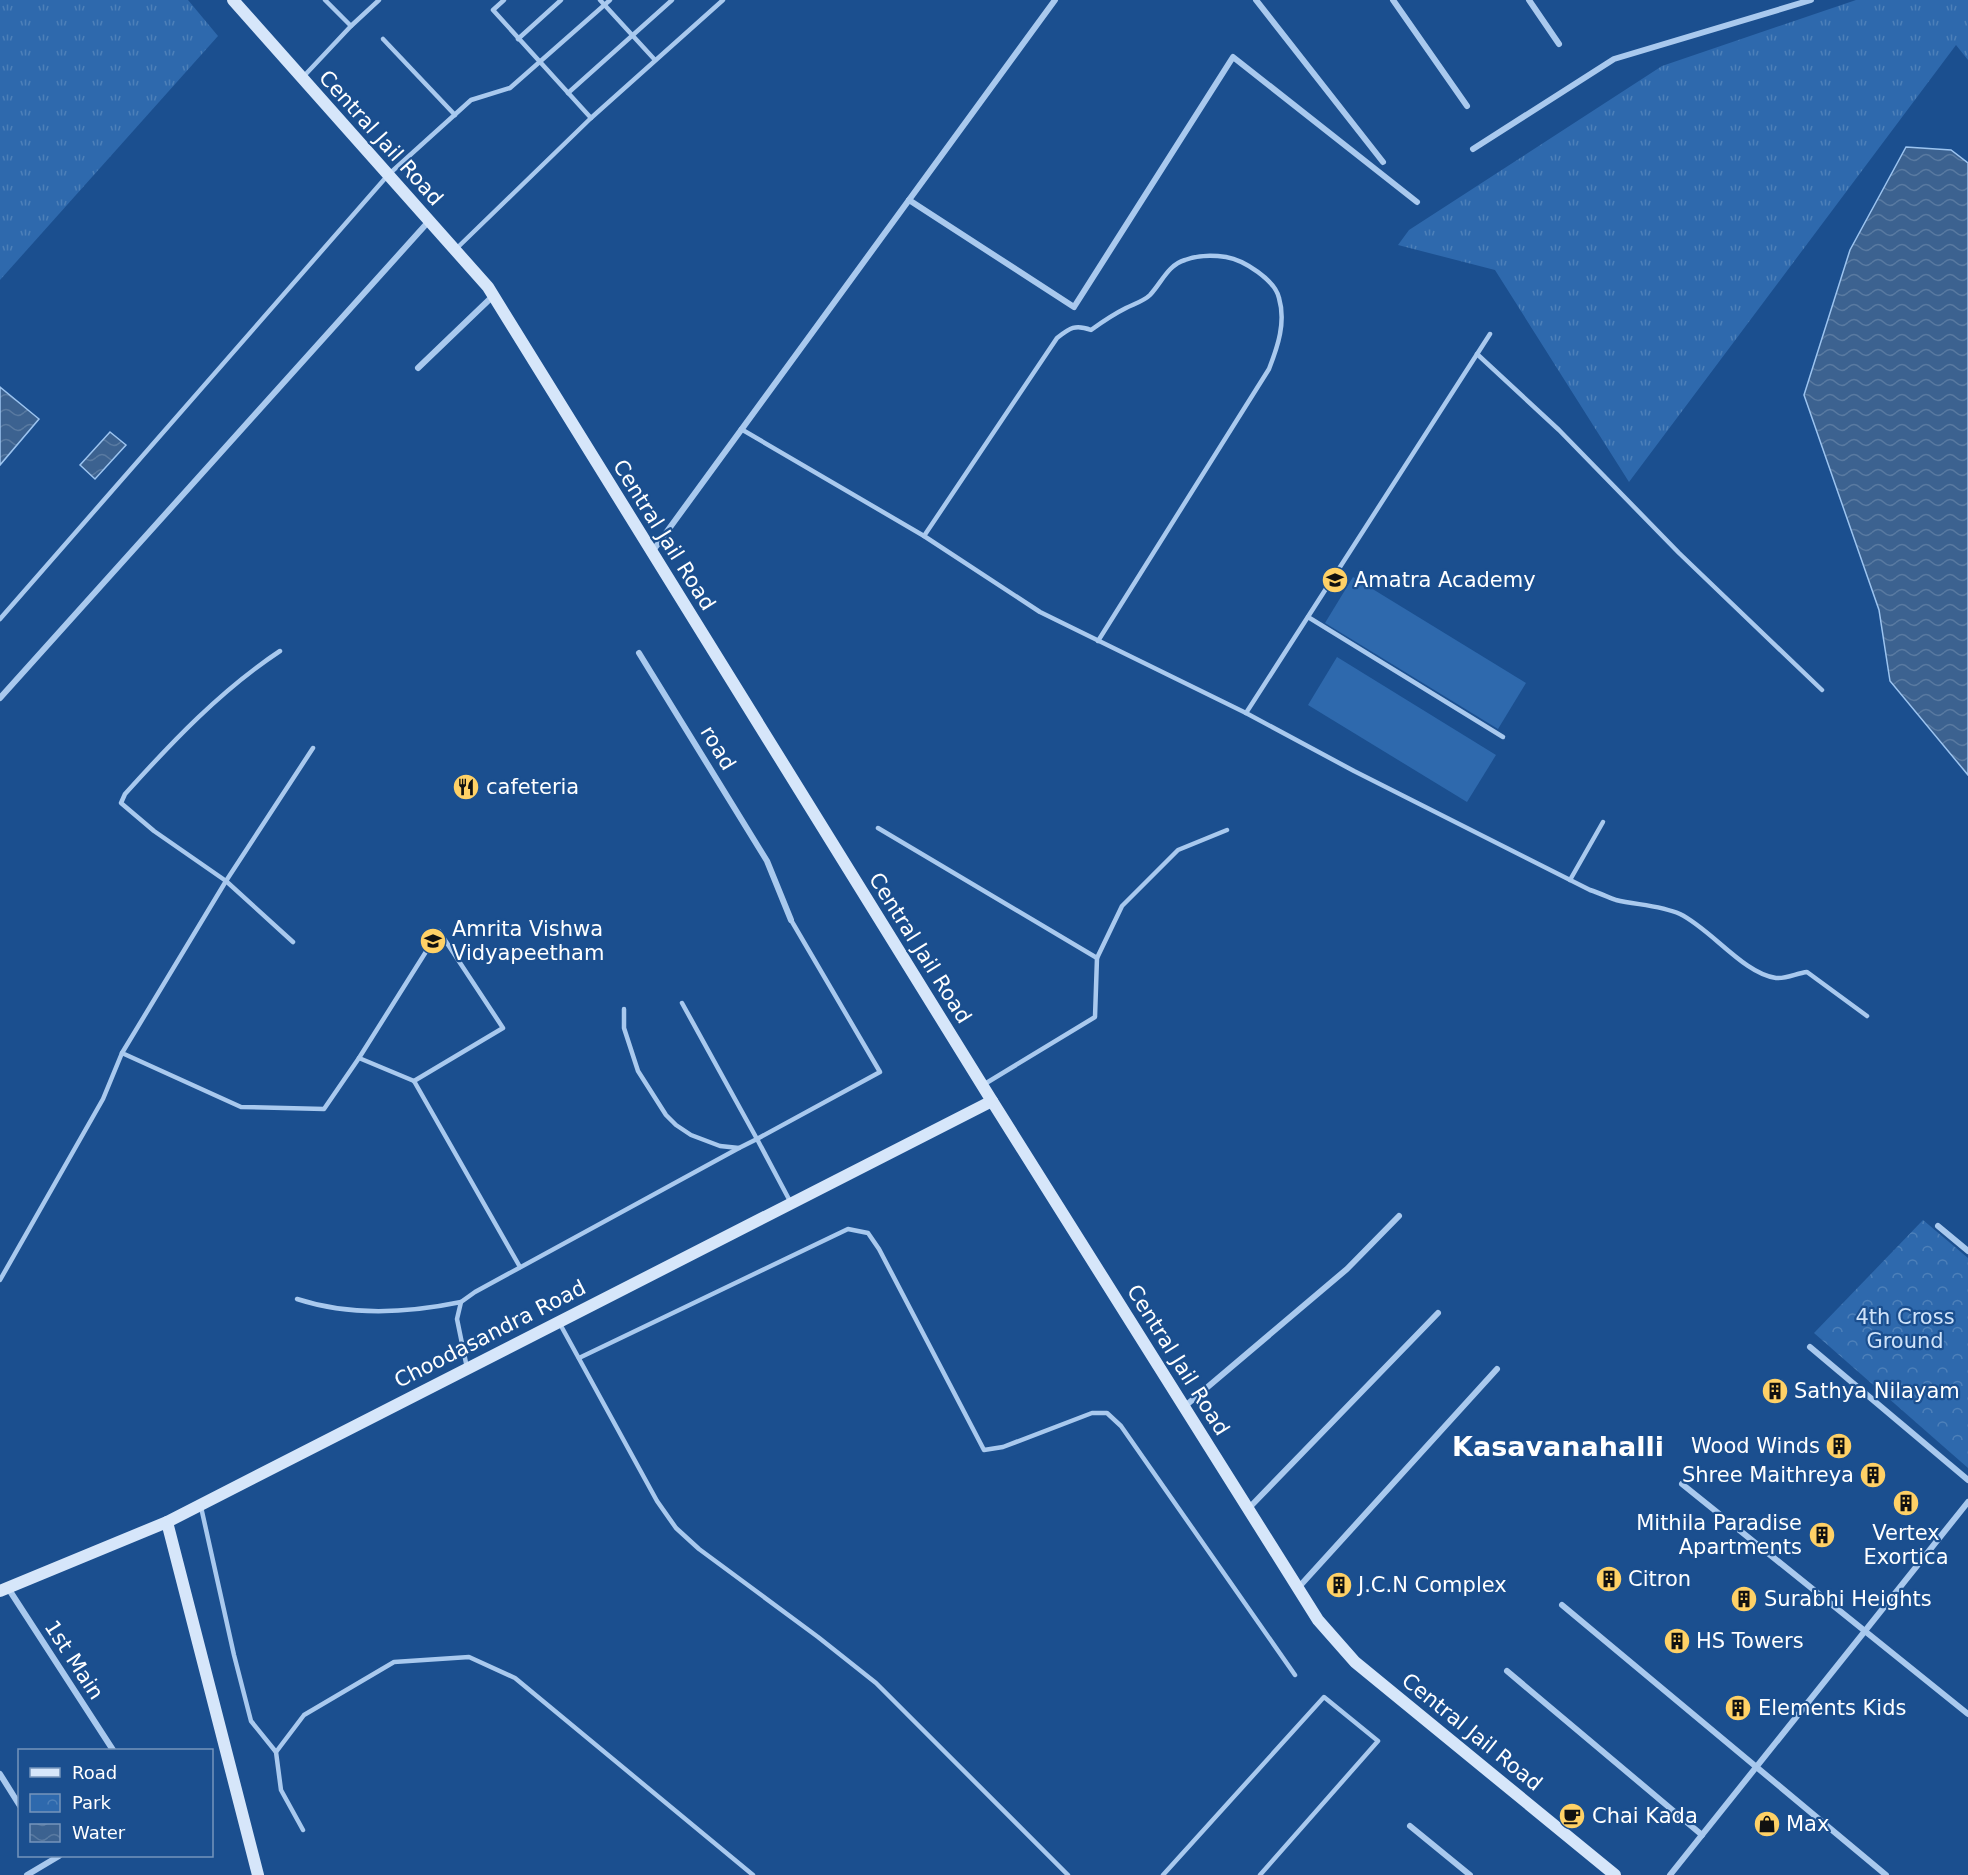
<svg xmlns="http://www.w3.org/2000/svg" width="1968" height="1875" font-family="'DejaVu Sans',sans-serif">
  <defs>
    <pattern id="grass-tufts" width="24" height="20" patternUnits="userSpaceOnUse" patternTransform="scale(1.5)"><rect width="24" height="20" fill="#2e69ad"/><path d="M3 7l-1-3M5 7V3M7 7l1-3M15 17l-1-3M17 17v-4M19 17l1-3" fill="none" stroke="#4d80b9"/></pattern>
    <pattern id="park-crowns" width="20" height="18" patternUnits="userSpaceOnUse" patternTransform="scale(1.5)"><rect width="20" height="18" fill="#2e69ad"/><path d="M2 6a3 3 0 1 1 6 0M12 15a3 3 0 1 1 6 0" fill="none" stroke="#4d80b9"/></pattern>
    <pattern id="water-waves" width="16" height="10" patternUnits="userSpaceOnUse" patternTransform="scale(1.5)"><rect width="16" height="10" fill="#3c6290"/><path d="M0 5q4-4 8 0t8 0" fill="none" stroke="#597aa1"/></pattern>
  </defs>
  <rect width="100%" height="100%" fill="#1b4f8f"/>
  <g fill="url(#grass-tufts)">
    <polygon points="0,0 188,0 218,36 0,280"/>
    <polygon points="1856,0 1968,0 1968,60 1956,45 1629,482 1495,270 1398,245 1409,230 1662,66"/>
  </g>
  <polygon fill="url(#park-crowns)" points="1923,1220 1968,1258 1968,1468 1814,1333"/>
  <g fill="#2e69ad">
    <polygon points="1353,577 1526,683 1498,729 1325,623"/>
    <polygon points="1337,657 1496,755 1467,802 1308,705"/>
  </g>
  <g fill="url(#water-waves)" stroke="#9cc4f0" stroke-width="1.5">
    <polygon points="1906,147 1951,150 1968,163 1968,775 1890,681 1879,610 1804,395 1850,250"/>
    <polygon points="0,387 39,419 0,465"/>
    <polygon points="110,432 126,445 95,479 80,465"/>
  </g>
  <g fill="none" stroke-linecap="round" stroke-linejoin="round">
    <g stroke="#a9c9ee" stroke-width="4.5">
      <polyline points="325,0 351,26"/>
      <polyline points="504,0 493,10 591,118"/>
      <polyline points="600,0 655,60"/>
      <polyline points="383,39 455,115"/>
      <polyline points="518,39 561,0"/>
      <polyline points="304,76 351,26 379,0"/>
      <polyline points="568,93 672,0"/>
      <polyline points="457,248 591,118 723,0"/>
      <polyline points="1477,354 1559,430 1679,553 1822,690"/>
      <path d="M741,429L924,536L1040,612L1246,713L1354,771L1590,890C1599,893 1608,897 1616,900C1637,905 1660,905 1680,914C1711,929 1744,974 1776,978C1787,979 1797,973 1807,972L1867,1016"/>
      <path d="M924,536L1057,338C1070,328 1075,324 1091,330C1102,322 1114,314 1126,308C1134,304 1144,301 1150,295C1162,282 1168,265 1185,260C1198,255 1213,255 1226,257C1244,260 1275,280 1279,298C1286,322 1278,346 1269,369L1098,641"/>
      <polyline points="1308,617 1503,737"/>
      <polyline points="0,619 388,175 471,100 510,88 610,0"/>
      <path d="M280,651C221,690 172,742 125,794L121,803L154,831L226,881L122,1053L241,1107L324,1109L359,1058L414,1081L520,1267"/>
      <polyline points="1246,713 1490,334"/>
      <polyline points="878,828 1097,958"/>
      <polyline points="1570,880 1603,822"/>
      <polyline points="293,942 226,881 313,748"/>
      <polyline points="682,1003 757,1139 880,1072 791,920"/>
      <polyline points="624,1009 624,1028 638,1071 666,1115 676,1125 691,1135 720,1146 739,1148"/>
      <polyline points="359,1058 439,931 503,1028 414,1081"/>
      <polyline points="983,1085 1095,1017 1097,958 1122,906 1178,850 1227,830"/>
      <polyline points="0,1280 103,1099 122,1053"/>
      <path d="M297,1299C349,1316 408,1313 461,1302"/>
      <polyline points="560,1324 657,1501 676,1528 699,1549 818,1637 876,1683 1068,1875"/>
      <polyline points="579,1358 848,1229 868,1233 879,1249 984,1450 1003,1447 1092,1413 1107,1413 1121,1426 1295,1675"/>
      <polyline points="467,1368 457,1319 461,1302 475,1292 739,1148 757,1139 791,1203"/>
      <polyline points="201,1507 234,1655 251,1721 276,1752"/>
      <polyline points="303,1830 281,1790 276,1752 304,1715 394,1662 469,1657 515,1678 753,1875"/>
      <polyline points="1163,1875 1324,1697 1378,1741 1260,1875"/>
    </g>
    <g stroke="#a9c9ee" stroke-width="6">
      <polyline points="1256,0 1383,162"/>
      <polyline points="1393,0 1467,106"/>
      <polyline points="1529,0 1559,44"/>
      <polyline points="1473,149 1614,59 1811,0"/>
      <polyline points="909,200 1074,307 1233,57 1417,202"/>
      <polyline points="418,368 493,296"/>
      <polyline points="652,552 1055,0"/>
      <polyline points="639,653 767,861 791,920"/>
      <polyline points="0,698 429,221"/>
      <polyline points="1938,1226 1968,1251"/>
      <polyline points="1810,1347 1968,1480"/>
      <polyline points="1184,1407 1347,1269 1399,1216"/>
      <polyline points="1682,1484 1968,1714"/>
      <polyline points="1248,1509 1438,1313"/>
      <polyline points="8,1588 113,1750"/>
      <polyline points="1298,1588 1497,1369"/>
      <polyline points="1562,1605 1886,1875"/>
      <polyline points="1507,1671 1702,1835"/>
      <polyline points="0,1774 20,1806"/>
      <polyline points="1410,1826 1470,1875"/>
      <polyline points="27,1875 59,1856"/>
      <polyline points="1670,1875 1968,1502"/>
    </g>
    <g stroke="#d6e6fa" stroke-width="12">
      <polyline points="233,0 488,287 992,1101 1318,1620 1355,1662 1615,1875"/>
      <polyline points="167,1522 258,1875"/>
      <polyline points="0,1591 167,1522 992,1101"/>
    </g>
  </g>
  <defs>
    <symbol id="school-disc" viewBox="-11 -11 22 22"><circle r="9.5" fill="#ffd166" stroke="#1b4f8f"/><path d="M0-5L7-2L0 1L-7-2ZM-4 1L0 2.5L4 1V4Q0 6-4 4Z" fill="#111"/></symbol>
    <symbol id="restaurant-disc" viewBox="-11 -11 22 22"><circle r="9.5" fill="#ffd166" stroke="#1b4f8f"/><path d="M-5-6h1v4h1v-4h1v4h1v-4h1v5L-1.5 .5V6h-2V.5L-5-1ZM5-6V6H3V1.5H1.5Q1.5-4 5-6Z" fill="#111"/></symbol>
    <symbol id="university-disc" viewBox="-11 -11 22 22"><circle r="9.5" fill="#ffd166" stroke="#1b4f8f"/><path d="M0-5L7-2L0 1L-7-2ZM-4 1L0 2.5L4 1V4Q0 6-4 4Z" fill="#111"/></symbol>
    <symbol id="building-disc" viewBox="-11 -11 22 22"><circle r="9.5" fill="#ffd166" stroke="#1b4f8f"/><path d="M-4-6H4V6H1V3H-1V6H-4ZM-2.5-4.3h1.7v1.8h-1.7ZM.8-4.3h1.7v1.8H.8ZM-2.5-1h1.7V.8h-1.7ZM.8-1h1.7V.8H.8Z" fill="#111"/></symbol>
    <symbol id="cafe-disc" viewBox="-11 -11 22 22"><circle r="9.5" fill="#ffd166" stroke="#1b4f8f"/><path d="M-5.5-4.5H6V0H3Q3 3.5 0 3.5H-2.5Q-5.5 3.5-5.5 0ZM3-3.2v2h1.7v-2ZM-6 4.5H4V6H-6Z" fill="#111"/></symbol>
    <symbol id="shop-disc" viewBox="-11 -11 22 22"><circle r="9.5" fill="#ffd166" stroke="#1b4f8f"/><path d="M-5-2.5h2.3a2.7 3.5 0 0 1 5.4 0H5L5.5 6h-11ZM-1.5-2.5h3a1.5 2.3 0 0 0-3 0Z" fill="#111"/></symbol>
  </defs>
  <g fill-rule="evenodd">
    <use href="#school-disc" x="1320" y="565" width="30" height="30"/>
    <use href="#restaurant-disc" x="451" y="772" width="30" height="30"/>
    <use href="#university-disc" x="418" y="926" width="30" height="30"/>
    <use href="#building-disc" x="1760" y="1376" width="30" height="30"/>
    <use href="#building-disc" x="1824" y="1431" width="30" height="30"/>
    <use href="#building-disc" x="1858" y="1460" width="30" height="30"/>
    <use href="#building-disc" x="1891" y="1488" width="30" height="30"/>
    <use href="#building-disc" x="1807" y="1520" width="30" height="30"/>
    <use href="#building-disc" x="1594" y="1564" width="30" height="30"/>
    <use href="#building-disc" x="1324" y="1570" width="30" height="30"/>
    <use href="#building-disc" x="1729" y="1584" width="30" height="30"/>
    <use href="#building-disc" x="1662" y="1626" width="30" height="30"/>
    <use href="#building-disc" x="1723" y="1693" width="30" height="30"/>
    <use href="#cafe-disc" x="1557" y="1801" width="30" height="30"/>
    <use href="#shop-disc" x="1752" y="1809" width="30" height="30"/>
  </g>
  <g text-anchor="middle" dominant-baseline="central" stroke-width="4.5" stroke-linejoin="round" paint-order="stroke">
    <g font-size="21" fill="#fff" stroke="#1b4f8f">
      <text transform="translate(381 138) rotate(48)">Central Jail Road</text>
      <text transform="translate(664 535) rotate(58)">Central Jail Road</text>
      <text transform="translate(718 748) rotate(59)">road</text>
      <text transform="translate(920 948) rotate(58)">Central Jail Road</text>
      <text transform="translate(490 1334) rotate(-27)">Choodasandra Road</text>
      <text transform="translate(1178 1360) rotate(58)">Central Jail Road</text>
      <text transform="translate(74 1660) rotate(57)">1st Main</text>
      <text transform="translate(1472 1732) rotate(39)">Central Jail Road</text>
    </g>
    <g font-size="21" fill="#fff" stroke="#1b4f8f" text-anchor="start">
      <text x="1354" y="580">Amatra Academy</text>
      <text x="486" y="787">cafeteria</text>
      <text x="452" y="929">Amrita Vishwa<tspan x="452" dy="24">Vidyapeetham</tspan></text>
      <text x="1794" y="1391">Sathya Nilayam</text>
      <text x="1820" y="1446" text-anchor="end">Wood Winds</text>
      <text x="1854" y="1475" text-anchor="end">Shree Maithreya</text>
      <text x="1802" y="1523" text-anchor="end">Mithila Paradise<tspan x="1802" dy="24">Apartments</tspan></text>
      <text x="1906" y="1533" text-anchor="middle">Vertex<tspan x="1906" dy="24">Exortica</tspan></text>
      <text x="1628" y="1579">Citron</text>
      <text x="1358" y="1585">J.C.N Complex</text>
      <text x="1764" y="1599">Surabhi Heights</text>
      <text x="1696" y="1641">HS Towers</text>
      <text x="1758" y="1708">Elements Kids</text>
      <text x="1592" y="1816">Chai Kada</text>
      <text x="1786" y="1824">Max</text>
    </g>
    <g font-size="21" fill="#cfe3fa" stroke="#1b4f8f">
      <text x="1905" y="1317">4th Cross<tspan x="1905" dy="24">Ground</tspan></text>
    </g>
    <g font-size="27" font-weight="bold" fill="#fff" stroke="#1b4f8f">
      <text x="1558" y="1446">Kasavanahalli</text>
    </g>
  </g>
  <rect x="18" y="1749" width="195" height="108" fill="#1b4f8f" stroke="#7695bc" stroke-width="1.5"/>
  <rect x="30" y="1768" width="30" height="9" fill="#d6e6fa" stroke="#7695bc" stroke-width="1.5"/>
  <text x="72" y="1779" font-size="18" fill="#ffffff">Road</text>
  <rect x="30" y="1794" width="30" height="18" fill="url(#park-crowns)" stroke="#7695bc" stroke-width="1.5"/>
  <text x="72" y="1809" font-size="18" fill="#ffffff">Park</text>
  <rect x="30" y="1824" width="30" height="18" fill="url(#water-waves)" stroke="#7695bc" stroke-width="1.5"/>
  <text x="72" y="1839" font-size="18" fill="#ffffff">Water</text>
</svg>
